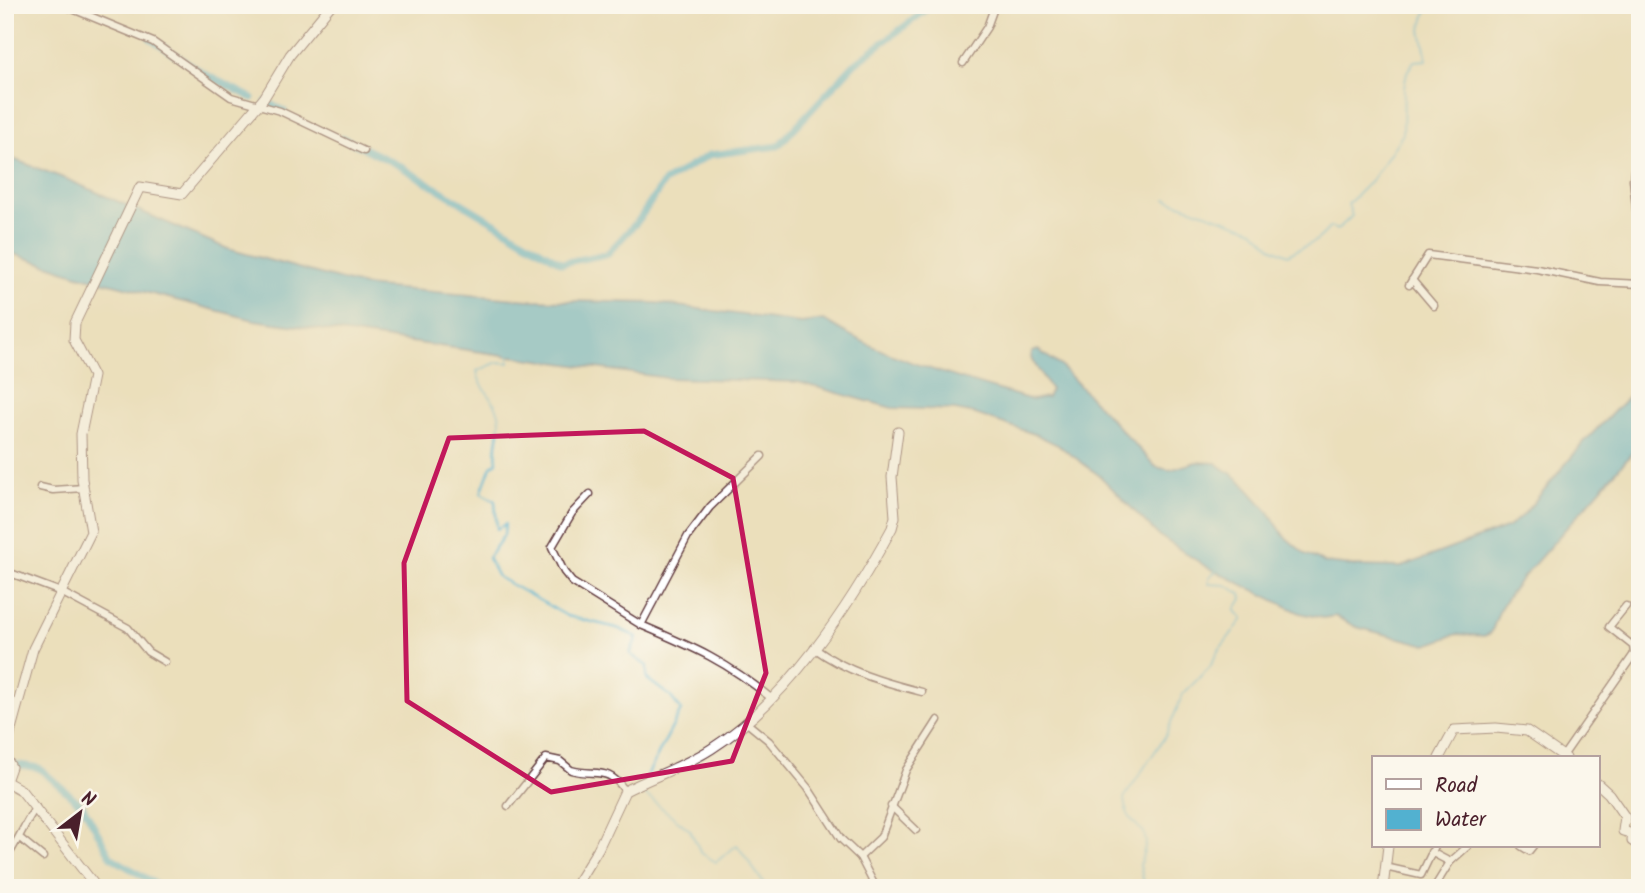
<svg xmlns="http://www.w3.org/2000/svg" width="1645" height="893" font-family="Kalam,sans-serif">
  <rect width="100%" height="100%" fill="#fbf7ec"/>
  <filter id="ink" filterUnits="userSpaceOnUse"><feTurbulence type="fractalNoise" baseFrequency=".0143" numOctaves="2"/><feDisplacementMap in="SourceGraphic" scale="14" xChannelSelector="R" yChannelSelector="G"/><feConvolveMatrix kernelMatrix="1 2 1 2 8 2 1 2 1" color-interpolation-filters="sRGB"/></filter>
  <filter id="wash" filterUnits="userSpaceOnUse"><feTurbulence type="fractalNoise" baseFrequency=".00686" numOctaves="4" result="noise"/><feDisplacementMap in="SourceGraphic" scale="28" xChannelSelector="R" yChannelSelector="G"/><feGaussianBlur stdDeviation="1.57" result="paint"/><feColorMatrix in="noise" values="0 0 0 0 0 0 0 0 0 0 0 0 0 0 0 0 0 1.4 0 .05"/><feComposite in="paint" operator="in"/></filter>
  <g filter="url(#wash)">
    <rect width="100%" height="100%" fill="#ebdfbb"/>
    <path fill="#52b1d0" stroke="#4e687e" stroke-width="2" d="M5,156L66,179L228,249L364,286L530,300L656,303L801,323L824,320C888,361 960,378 1032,400L1047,397L1051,390L1031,358L1032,352L1038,350L1061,366L1156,467L1170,470L1196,462L1216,463L1240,480L1269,512L1284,536L1305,554L1325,563L1352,566L1401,567L1508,527L1524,514L1584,442L1640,385V444L1517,584L1501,607L1491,633L1484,636L1457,634L1427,645L1356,627L1335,616L1323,618L1300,613L1205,566L1158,535L1100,476L1058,445L1037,435L975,414L955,410L892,408L798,382L667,378L254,320L78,275L5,251Z"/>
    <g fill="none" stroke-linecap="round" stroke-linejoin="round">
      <g stroke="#52b1d0" stroke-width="2">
        <path d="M1166,199L1254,230L1271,247L1288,255C1309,242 1312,248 1330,227L1337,230L1352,216L1348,204L1370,182L1403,134L1404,88L1407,72L1414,61L1427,60L1421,30L1426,12L1439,5"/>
        <path d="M509,354V363L498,362L477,371C479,389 499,401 500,420C500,435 494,447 497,462L491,466L481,493L495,501L497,529L505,524L504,535L488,558L498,577L567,616L617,628L637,637L630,654L647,666V679L670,696L681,710L648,774"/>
        <polyline points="639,790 690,830 701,853 716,862 737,845 767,888"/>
        <path d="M1145,888L1140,865L1146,843L1144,832C1132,822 1125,814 1124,798L1166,735L1183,694L1210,667L1218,651L1243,619L1235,610L1242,599L1241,594L1226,585L1209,584V577L1217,570"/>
      </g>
      <g stroke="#52b1d0" stroke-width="7">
        <polyline points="150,38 205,74 252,98"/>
        <polyline points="266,102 284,111"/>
        <polyline points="343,138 398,165 562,263 607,254 638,221 664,182 709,155 778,146 854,64 933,5"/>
        <polyline points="6,763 39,768 83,806 111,857 162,888"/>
      </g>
    </g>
  </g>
  <g filter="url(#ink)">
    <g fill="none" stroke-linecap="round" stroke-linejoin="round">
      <defs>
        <g id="street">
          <polyline points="63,5 153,42 231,97 280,111 364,151"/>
          <polyline points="963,63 987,27 995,5"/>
          <polyline points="1640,129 1633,179 1640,246"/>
          <polyline points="1412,280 1434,306"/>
          <polyline points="1409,285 1428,255 1537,269 1600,282 1640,284"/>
          <path d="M762,456L710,507L688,536L641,625C693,647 728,662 772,699"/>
          <polyline points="40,487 53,490 84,488"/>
          <polyline points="590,494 572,513 552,547 564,572 572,582 641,625"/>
          <polyline points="5,571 61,592 128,628 148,652 165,662"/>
          <path d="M814,648C847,672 883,682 922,692"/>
          <polyline points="747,723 769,741 808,788 841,839 860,857 876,888"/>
          <polyline points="1563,756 1634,654 1633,646 1609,627 1626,606"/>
          <path d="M508,806L546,758L560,761L571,770C595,777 608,765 625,791"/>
          <polyline points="891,806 916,830"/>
          <polyline points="21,839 43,857"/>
          <polyline points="1521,846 1529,851 1533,846"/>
          <polyline points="1431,852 1450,862"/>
          <polyline points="860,857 881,837 906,770 938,720"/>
          <path d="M5,860C18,842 24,824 36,807"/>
          <polyline points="1385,867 1421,875 1435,846"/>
          <polyline points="1434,888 1450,862 1468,846"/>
        </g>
        <g id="secondary">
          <polyline points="1439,758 1454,730 1496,728 1527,731 1566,758"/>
          <polyline points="7,782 21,790 97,888"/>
          <polyline points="5,784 11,767 6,758 11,729 33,649 91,532 82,479 81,434 93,376 74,340 75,323 140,187 182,194 264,98 290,55 331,5"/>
          <polyline points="1598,784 1609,794 1625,817 1623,831 1633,834 1632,841 1640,846"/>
          <path d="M574,888L598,849L625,791C654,776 683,767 711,749C787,701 850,606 892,528L895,517L892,477L898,432"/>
          <polyline points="1383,888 1388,846"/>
        </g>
      </defs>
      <use href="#street" stroke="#623c41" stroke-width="9"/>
      <use href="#secondary" stroke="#623c41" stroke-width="11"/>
      <use href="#street" stroke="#fff" stroke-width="6"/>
      <use href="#secondary" stroke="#fff" stroke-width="9"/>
    </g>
  </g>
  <path d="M0 0H1645V893H0ZM644,431L733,478L766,673L732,761L551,792L407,701L404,563L449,438Z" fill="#ebdfbb" fill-opacity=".55" fill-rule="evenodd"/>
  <path fill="none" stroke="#c2185b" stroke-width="5" stroke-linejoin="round" d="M644,431L733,478L766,673L732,761L551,792L407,701L404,563L449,438Z"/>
  <rect width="1645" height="893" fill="none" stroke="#fbf7ec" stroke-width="28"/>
  <rect x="1372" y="756" width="228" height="91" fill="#fbf7ec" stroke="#b4a19f" stroke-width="2"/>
  <rect x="1386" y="779" width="35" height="10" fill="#ffffff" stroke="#b4a19f" stroke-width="2"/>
  <text x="1435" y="792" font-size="21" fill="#4a1f2b">Road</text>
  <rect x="1386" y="809" width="35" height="21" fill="#52b1d0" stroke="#b4a19f" stroke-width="2"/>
  <text x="1435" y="826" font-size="21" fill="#4a1f2b">Water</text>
  <g transform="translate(80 813) rotate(31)" stroke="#fbf7ec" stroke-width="5" paint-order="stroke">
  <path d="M0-5L12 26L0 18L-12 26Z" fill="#4a1f2b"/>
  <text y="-10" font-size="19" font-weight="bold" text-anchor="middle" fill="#4a1f2b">N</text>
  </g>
</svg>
